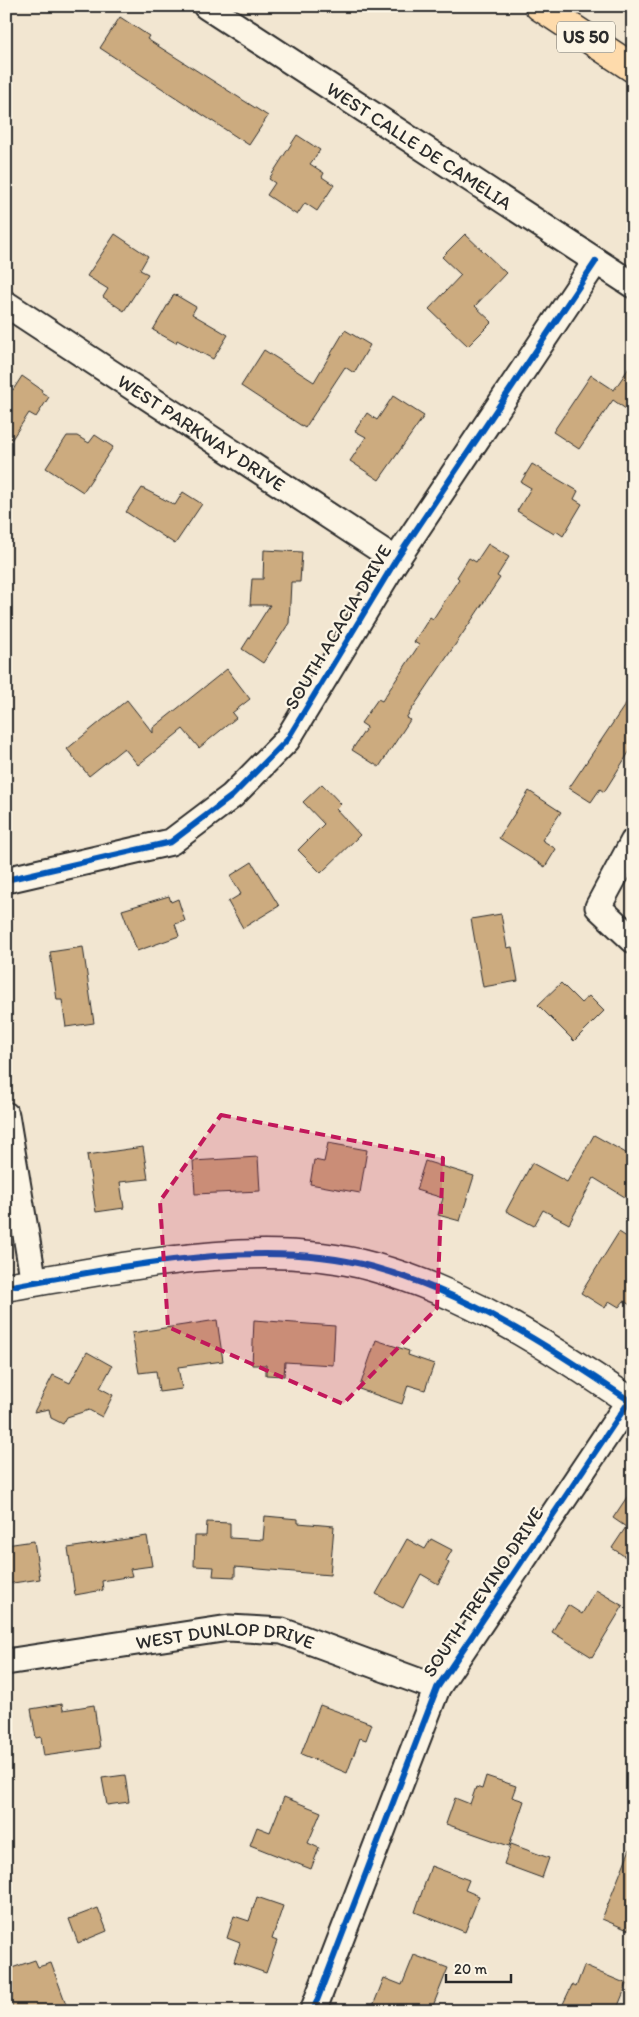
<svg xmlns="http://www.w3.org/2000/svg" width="639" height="2017" font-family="Itim,sans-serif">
  <rect width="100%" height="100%" fill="#f2e6d1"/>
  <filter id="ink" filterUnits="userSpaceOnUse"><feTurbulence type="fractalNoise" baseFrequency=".02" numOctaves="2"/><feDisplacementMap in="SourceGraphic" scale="10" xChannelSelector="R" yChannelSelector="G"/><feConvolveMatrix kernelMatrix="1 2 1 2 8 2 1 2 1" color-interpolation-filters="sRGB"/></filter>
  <g filter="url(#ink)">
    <g fill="#ccab7f" stroke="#2b2b2b">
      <polygon points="120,17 149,36 147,39 268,116 249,145 100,48"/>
      <polygon points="297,135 320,150 310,164 324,173 322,177 334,185 317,211 305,203 297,215 267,195 275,183 269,179"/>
      <polygon points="115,234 148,256 140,270 148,274 124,311 103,297 108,289 87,276"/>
      <polygon points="465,234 506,273 475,306 492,322 468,346 429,309 461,275 442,257"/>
      <polygon points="174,294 196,307 192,314 228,335 213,359 177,340 176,343 153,330"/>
      <polygon points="345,330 370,345 354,373 345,367 305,428 241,386 264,350 314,382"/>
      <polygon points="633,362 633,414 613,400 579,449 553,432 591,375 614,390"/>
      <polygon points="22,376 42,390 41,392 49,397 36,417 29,413 6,448 6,386 13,390"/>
      <polygon points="393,396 424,416 379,480 350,461 366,437 355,431 367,413 377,420"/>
      <polygon points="95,435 113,447 83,492 46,468 67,436 77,436 89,443"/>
      <polygon points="532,464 578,491 574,499 582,504 563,536 556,531 554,534 517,511 531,488 521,482"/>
      <polygon points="142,488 175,505 183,492 202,504 175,544 126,512"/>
      <polygon points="488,544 509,557 497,576 500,578 406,718 410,720 379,767 352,750 367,727 361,723 378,699 382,701 419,645 414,642 430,617 433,619 459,579 457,577 469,558 476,562"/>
      <polygon points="264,550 302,552 300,582 291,582 289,623 263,663 242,649 270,605 250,605 252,579 263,579"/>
      <polygon points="227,669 250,699 232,713 236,718 199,748 183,729 138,765 124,748 89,776 67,749 127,700 153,733 153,728"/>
      <polygon points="633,693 633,746 604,792 600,789 591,802 569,788"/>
      <polygon points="322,784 341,804 336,809 360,835 321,873 298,850 324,824 303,802"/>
      <polygon points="529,791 561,812 542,840 556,849 545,867 499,838"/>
      <polygon points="252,862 279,906 243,928 228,902 241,894 230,876"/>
      <polygon points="169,896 171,902 178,899 185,921 175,924 179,936 137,951 122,910"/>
      <polygon points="501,914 507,948 512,947 518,981 483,987 471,919"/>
      <polygon points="83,947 94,1023 66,1027 62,1000 57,1000 50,952"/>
      <polygon points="561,983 581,1003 589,996 604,1011 574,1041 538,1005"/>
      <polygon points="594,1135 633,1157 633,1202 594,1178 569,1224 543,1210 534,1226 506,1211 532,1163 567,1182"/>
      <polygon points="328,1143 367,1150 360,1193 310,1184 314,1160 324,1162"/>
      <polygon points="143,1147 148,1179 120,1182 124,1208 96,1212 87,1155"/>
      <polygon points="258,1157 260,1191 195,1194 193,1161"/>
      <polygon points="425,1161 474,1176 460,1221 438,1215 443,1198 416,1190"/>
      <polygon points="619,1232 633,1241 633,1307 624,1301 619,1307 609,1301 605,1308 581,1293"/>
      <polygon points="217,1320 223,1361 178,1367 182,1389 159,1392 156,1371 139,1373 132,1333"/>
      <polygon points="254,1320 335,1326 333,1365 285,1362 284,1376 266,1375 266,1365 252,1365"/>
      <polygon points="376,1340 409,1351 408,1355 434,1364 425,1390 408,1385 402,1404 359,1389"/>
      <polygon points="87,1352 112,1366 100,1388 113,1395 102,1417 89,1410 67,1417 63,1424 51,1418 49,1409 34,1412 53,1375 70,1383"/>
      <polygon points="633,1488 633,1562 612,1548 626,1527 613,1518"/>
      <polygon points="265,1516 298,1519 298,1523 334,1526 330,1575 235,1567 235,1577 213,1576 214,1567 194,1566 195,1536 206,1536 207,1522 230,1523 230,1538 263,1540"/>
      <polygon points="147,1536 152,1566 130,1569 132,1576 102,1581 103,1590 75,1595 68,1548"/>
      <polygon points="407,1539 425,1549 431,1539 452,1550 446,1561 449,1563 438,1584 421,1574 403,1608 376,1594"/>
      <polygon points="34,1541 40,1579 6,1584 6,1545"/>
      <polygon points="596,1590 623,1606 592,1657 552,1632 568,1605 582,1614"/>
      <polygon points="62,1704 63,1710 94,1705 100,1748 44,1756 41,1737 36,1738 31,1709"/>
      <polygon points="320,1705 372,1724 366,1740 360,1738 347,1773 301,1754"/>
      <polygon points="125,1775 129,1802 107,1805 102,1778"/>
      <polygon points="486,1776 516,1786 512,1797 524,1801 509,1846 446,1824 455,1798 470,1804 476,1787 482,1789"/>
      <polygon points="284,1797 321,1812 308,1843 319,1848 311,1869 250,1845 257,1827 270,1832"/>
      <polygon points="511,1844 549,1858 542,1878 504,1864"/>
      <polygon points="632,1844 633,1919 628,1930 602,1919"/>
      <polygon points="431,1866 469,1880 465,1890 479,1896 465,1932 415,1912"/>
      <polygon points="257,1897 283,1906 272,1939 277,1941 266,1973 234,1962 240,1943 227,1938 234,1916 249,1921"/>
      <polygon points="98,1908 107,1931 78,1943 69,1919"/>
      <polygon points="414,1955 448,1968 431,2011 371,2011 384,1978 402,1985"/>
      <polygon points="35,1960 38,1967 51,1963 66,2004 47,2011 14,2011 10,1999 6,2000 6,1970"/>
      <polygon points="584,1966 627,1984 616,2011 564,2011 567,2005 563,2004 572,1985 576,1987"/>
    </g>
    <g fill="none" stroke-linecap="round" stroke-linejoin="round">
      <defs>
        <g id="minor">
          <path id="s1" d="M206,6L633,285"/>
          <path id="s2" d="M6,304L396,560"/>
          <polyline points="633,842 598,907 633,940"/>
          <polyline points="6,880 171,842 232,796 287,740 396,560 596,261"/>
          <polyline points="6,1115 34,1283"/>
          <path id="s3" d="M6,1662L229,1628L282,1631L437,1688"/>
          <polyline points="313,2011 437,1688 630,1400"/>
        </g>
        <path id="tertiary" d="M6,1287C120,1268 260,1236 373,1267C468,1293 552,1348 633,1403"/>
        <polyline id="trunk" points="539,6 633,68"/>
      </defs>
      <use href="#minor" stroke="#2b2b2b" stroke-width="29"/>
      <use href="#tertiary" stroke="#2b2b2b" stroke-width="31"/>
      <use href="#trunk" stroke="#2b2b2b" stroke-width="31"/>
      <use href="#minor" stroke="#fcf5e5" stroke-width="25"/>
      <use href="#tertiary" stroke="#fcf5e5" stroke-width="28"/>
      <use href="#trunk" stroke="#fedbac" stroke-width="28"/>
      <defs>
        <g id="cycleway">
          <polyline points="6,880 171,842 232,796 287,740 396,560 596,261"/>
          <path d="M6,1287C120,1268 260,1236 373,1267C468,1293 552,1348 633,1403"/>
          <polyline points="313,2011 437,1688 630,1400"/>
        </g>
      </defs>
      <use href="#cycleway" stroke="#fcf5e5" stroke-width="9"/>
      <use href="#cycleway" stroke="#0057b8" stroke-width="6"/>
    </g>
  </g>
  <path fill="#c2185b" fill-opacity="0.2" stroke="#c2185b" stroke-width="4" stroke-dasharray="10 6" stroke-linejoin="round" d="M221,1115L443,1158L437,1308L343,1404L168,1327L160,1201Z"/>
  <g text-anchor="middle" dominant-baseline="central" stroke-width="4.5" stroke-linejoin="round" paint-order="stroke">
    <rect fill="#fcf5e5" stroke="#6a6863" stroke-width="1" x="557" y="21.5" width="58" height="31" rx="4"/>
    <g font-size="18" font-weight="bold" fill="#2b2b2b">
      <text x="586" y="37">US 50</text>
    </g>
    <g font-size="19" fill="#2b2b2b" stroke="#fcf5e5">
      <text stroke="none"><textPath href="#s1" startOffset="255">WEST CALLE DE CAMELIA</textPath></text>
      <text stroke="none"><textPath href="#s2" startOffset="234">WEST PARKWAY DRIVE</textPath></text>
      <text transform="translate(338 627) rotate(-59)">SOUTH ACACIA DRIVE</text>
      <text transform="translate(483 1592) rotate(-56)">SOUTH TREVINO DRIVE</text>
      <text stroke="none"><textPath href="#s3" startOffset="222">WEST DUNLOP DRIVE</textPath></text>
    </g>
  </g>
  <rect width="639" height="2017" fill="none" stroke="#fcf5e5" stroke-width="25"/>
  <rect x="12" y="12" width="614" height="1992" fill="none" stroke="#2b2b2b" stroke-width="2" filter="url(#ink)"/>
  <path d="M446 1974v8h65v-8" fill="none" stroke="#2b2b2b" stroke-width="2.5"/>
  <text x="454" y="1974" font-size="15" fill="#2b2b2b" stroke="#fcf5e5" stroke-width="4" paint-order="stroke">20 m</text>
</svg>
